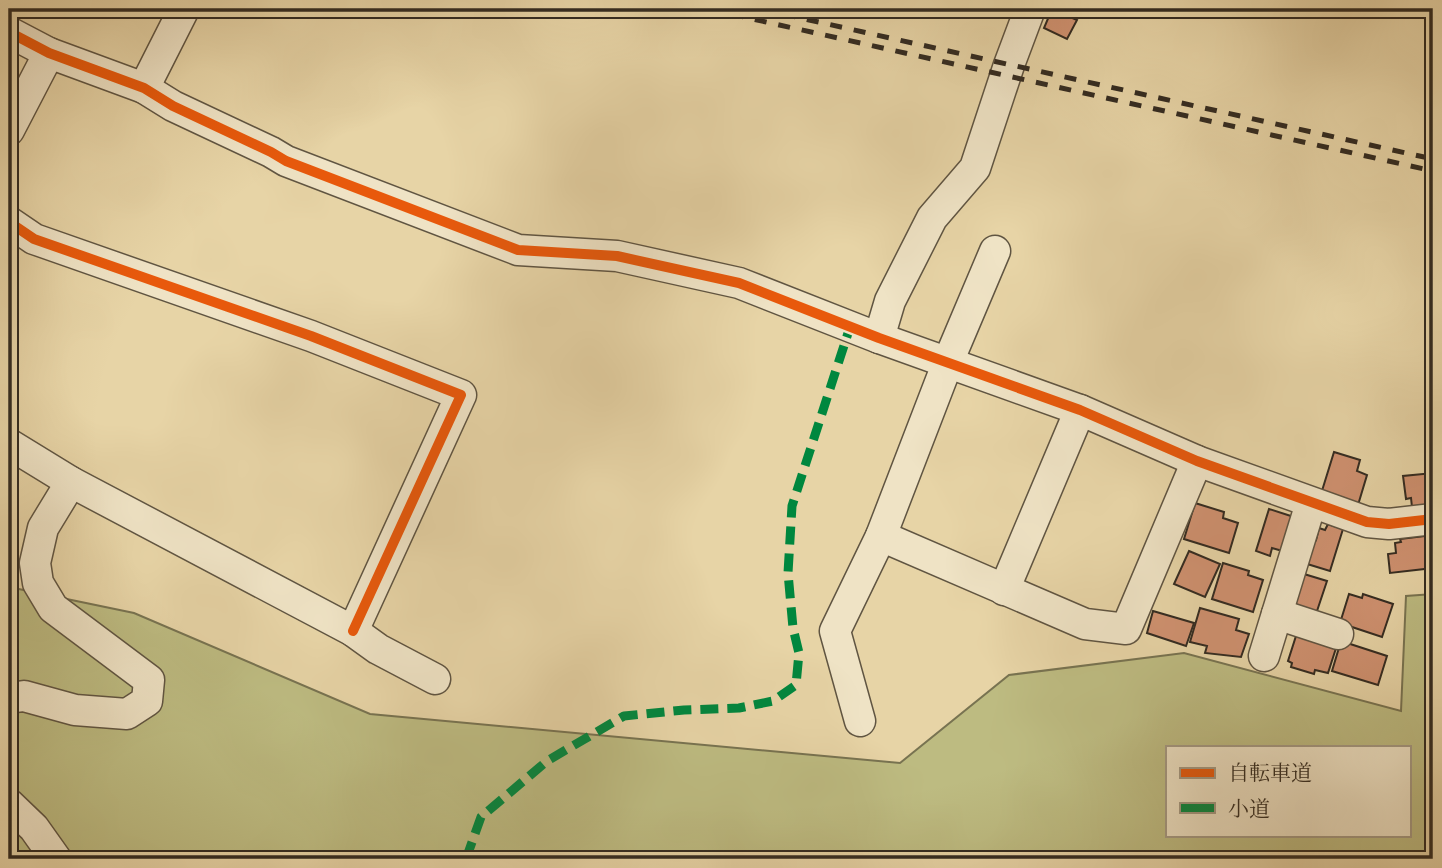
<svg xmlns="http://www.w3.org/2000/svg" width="1442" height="868" font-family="Alegreya,'Noto Serif JP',serif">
  <rect width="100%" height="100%" fill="#e7d4a6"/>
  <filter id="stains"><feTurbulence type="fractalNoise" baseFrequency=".00286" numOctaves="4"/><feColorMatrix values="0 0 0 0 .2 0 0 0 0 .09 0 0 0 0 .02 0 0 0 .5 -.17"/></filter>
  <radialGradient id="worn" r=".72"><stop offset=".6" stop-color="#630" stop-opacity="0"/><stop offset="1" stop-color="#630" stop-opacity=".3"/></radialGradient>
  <path fill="#bdbb81" stroke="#787351" stroke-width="2" fill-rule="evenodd" d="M9,587L134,613L370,714L900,763L1009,675L1184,653L1401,711L1406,596L1433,594V859H9ZM1167,747H1409V835H1167Z"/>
  <g fill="#cf9170" stroke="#332b21" stroke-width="2">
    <polygon points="1052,9 1077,20 1067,39 1044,28"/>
    <polygon points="1334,452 1360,460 1357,471 1367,475 1358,505 1321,494"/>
    <polygon points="1433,473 1433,505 1412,507 1411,498 1406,499 1403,476"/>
    <polygon points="1195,503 1224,512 1223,518 1238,523 1229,553 1184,539"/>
    <polygon points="1269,509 1297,518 1286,552 1272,548 1270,556 1256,551"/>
    <polygon points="1328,524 1343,529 1330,571 1304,563 1312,538 1316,540 1319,528 1325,530"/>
    <polygon points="1433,535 1433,568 1390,573 1388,554 1396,553 1395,543 1401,542 1400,539"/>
    <polygon points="1189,551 1220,564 1205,597 1174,584"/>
    <polygon points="1223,563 1249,571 1248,575 1263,580 1253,612 1212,599"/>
    <polygon points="1304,574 1327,581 1316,614 1294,606"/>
    <polygon points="1349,594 1362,598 1363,594 1393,604 1382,637 1340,623"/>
    <polygon points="1200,608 1239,619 1236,630 1249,634 1241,657 1205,653 1207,646 1190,642"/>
    <polygon points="1153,611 1194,623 1186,646 1147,633"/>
    <polygon points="1296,636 1337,645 1328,673 1315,670 1314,674 1291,667 1292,663 1288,661"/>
    <polygon points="1341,641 1387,656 1378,685 1332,671"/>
  </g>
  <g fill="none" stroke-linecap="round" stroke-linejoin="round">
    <defs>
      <g id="minor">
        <polyline points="9,32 49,53 144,88 173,106 271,152 286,161 518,250 617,256 739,283 879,338 1080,410 1197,461 1367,522 1389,524 1433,519"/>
        <polyline points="144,88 184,9"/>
        <polyline points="9,130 49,53"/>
        <polyline points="9,222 34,239 311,336 461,395 353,631"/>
        <polyline points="879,338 890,301 932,218 975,168 1009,65 1030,9"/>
        <polyline points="9,444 71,482 353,631 378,649 435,679"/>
        <polyline points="881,536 1085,624 1126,629 1197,461"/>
        <polyline points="1004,590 1080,410"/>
        <polyline points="1277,614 1338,634"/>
        <polyline points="1264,656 1311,503"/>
        <polyline points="9,698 24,696 75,710 127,714 147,701 149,680 53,608 38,583 35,563 43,528 71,482"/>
        <polyline points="860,721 835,631 881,536 948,362 995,251"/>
        <polyline points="9,804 34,828 56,859"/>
      </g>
    </defs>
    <use href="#minor" stroke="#605542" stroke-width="33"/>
    <use href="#minor" stroke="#efe3c5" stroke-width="30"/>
    <g stroke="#332b21" stroke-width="5" stroke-dasharray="12 12" stroke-linecap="butt">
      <polyline points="708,9 1433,171"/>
      <polyline points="760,9 1433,159"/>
    </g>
    <polyline stroke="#00873e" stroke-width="9" stroke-dasharray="18 9" stroke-linecap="butt" points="466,859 481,817 547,761 624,716 684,710 739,708 773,701 796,685 799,653 793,628 788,573 792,506 850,327"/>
    <defs>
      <g id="cycleway">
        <polyline points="9,32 49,53 144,88 173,106 271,152 286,161 518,250 617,256 739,283 879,338 1080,410 1197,461 1367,522 1389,524 1433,519"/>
        <polyline points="9,222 34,239 311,336 461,395 353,631"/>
      </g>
    </defs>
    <use href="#cycleway" stroke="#efe3c5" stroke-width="15"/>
    <use href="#cycleway" stroke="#e8590c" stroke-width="10"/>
  </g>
  <rect width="1442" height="868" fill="none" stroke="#e7d4a6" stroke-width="35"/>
  <rect x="10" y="10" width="1421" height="847" fill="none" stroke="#332b21" stroke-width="3.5"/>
  <rect x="18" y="18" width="1407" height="833" fill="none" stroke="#332b21" stroke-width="2"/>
  <rect x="1166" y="746" width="245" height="91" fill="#efe3c5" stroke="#a49983" stroke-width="2"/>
  <rect x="1180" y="768" width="35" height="10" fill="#e8590c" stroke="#a49983" stroke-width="2"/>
  <text x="1228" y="780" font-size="21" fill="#332b21">自転車道</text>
  <rect x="1180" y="803" width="35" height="10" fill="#00873e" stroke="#a49983" stroke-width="2"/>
  <text x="1228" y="816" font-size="21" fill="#332b21">小道</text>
  <rect width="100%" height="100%" filter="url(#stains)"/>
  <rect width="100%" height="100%" fill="url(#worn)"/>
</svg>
